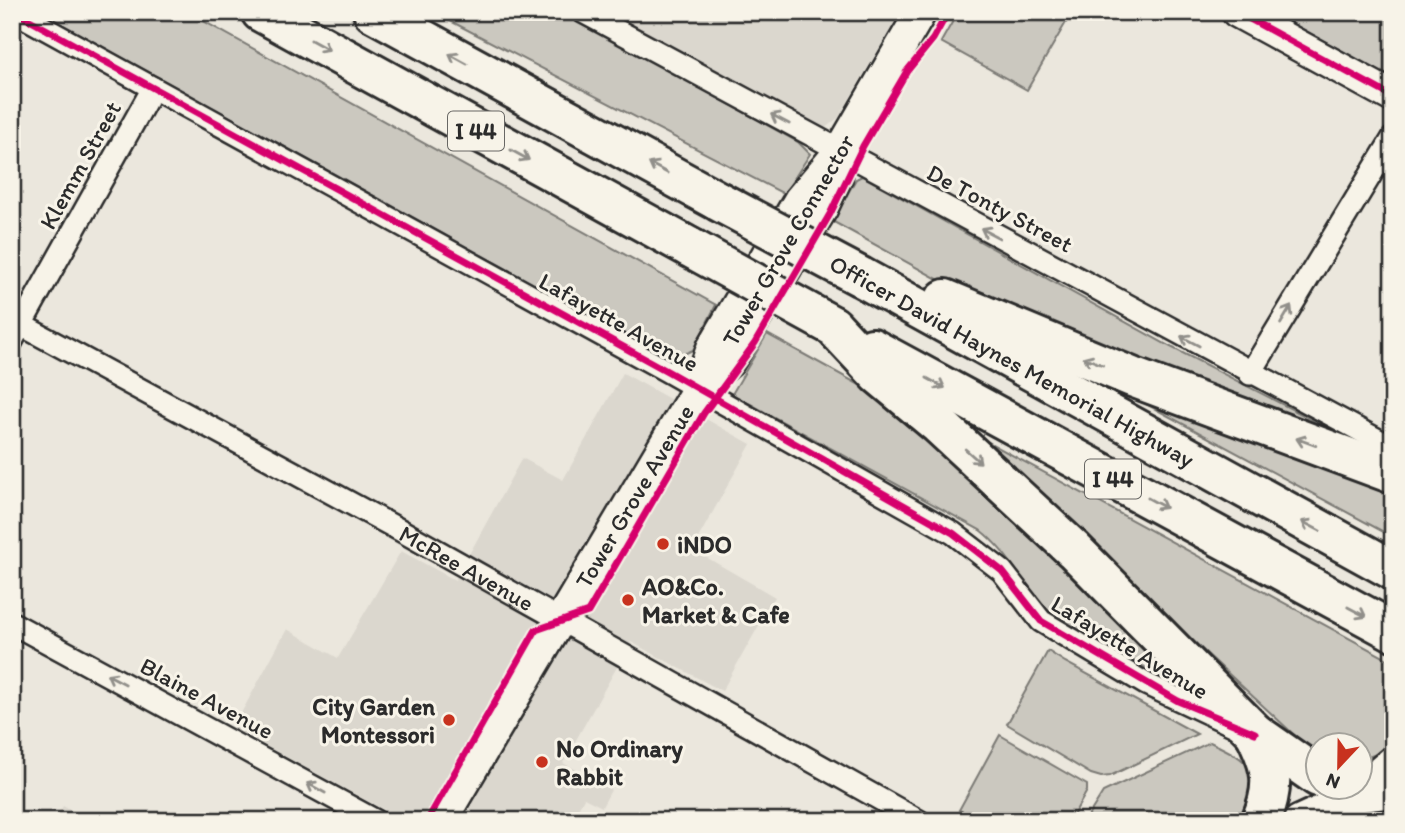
<svg xmlns="http://www.w3.org/2000/svg" width="1405" height="833" font-family="Itim,sans-serif">
  <rect width="100%" height="100%" fill="#ebe7dd"/>
  <filter id="ink" filterUnits="userSpaceOnUse"><feTurbulence type="fractalNoise" baseFrequency=".0143" numOctaves="2"/><feDisplacementMap in="SourceGraphic" scale="14" xChannelSelector="R" yChannelSelector="G"/><feConvolveMatrix kernelMatrix="1 2 1 2 8 2 1 2 1" color-interpolation-filters="sRGB"/></filter>
  <g filter="url(#ink)">
    <g fill="#dbd7ce">
      <polygon points="606,12 886,12 897,18 838,118 824,129 814,127"/>
      <polygon points="623,373 751,444 692,549 775,597 722,691 631,642 563,763 611,790 602,807 584,798 571,821 459,821 430,805 421,821 405,821 233,728 287,629 338,658 401,551 455,580 522,458 563,480"/>
      <polygon points="63,806 89,821 54,821"/>
    </g>
    <g fill="#cbc8bf" stroke="#7b7a75" stroke-width="2">
      <polygon points="39,12 187,12 716,305 693,350 686,353 682,360 654,350"/>
      <polygon points="433,12 562,12 798,142 810,154 784,194"/>
      <polygon points="958,12 1072,12 1027,90 941,42"/>
      <polygon points="1271,12 1393,12 1393,79"/>
      <polygon points="862,176 1169,346 1391,460 992,309 832,221 856,179"/>
      <path d="M767,334L878,395L1038,538L1183,689L1054,616C1025,590 1011,554 980,530L732,394Z"/>
      <polygon points="1109,384 1393,485 1393,537"/>
      <polygon points="966,430 1393,662 1393,748 1360,760 1360,746 1318,746 1317,752 1303,743"/>
      <polygon points="1048,651 1065,662 1197,734 1110,776 1101,777 1091,774 1007,724"/>
      <polygon points="1000,735 1087,785 1087,791 1070,821 979,821 959,810"/>
      <path d="M1210,742C1252,762 1261,768 1245,814L1232,821H1085L1103,792Z"/>
    </g>
    <g fill="none" stroke-linecap="round" stroke-linejoin="round">
      <defs>
        <g id="street">
          <polyline points="15,12 667,371 953,533 1002,571 1041,621 1146,684 1237,727"/>
          <polyline points="583,12 1393,448"/>
          <path id="s1" d="M12,320L400,530L919,821"/>
          <polyline points="12,341 153,88"/>
          <polyline points="1250,374 1393,138"/>
          <polyline points="12,623 376,821"/>
        </g>
        <g id="secondary">
          <polyline points="1237,12 1393,97"/>
          <polyline points="702,386 729,362 822,209 837,177 840,152"/>
          <polyline points="1349,798 1393,761"/>
          <path id="s2" d="M441,821L698,388L712,348L799,200L840,151L921,12"/>
          <polyline points="1299,821 1349,798 1393,792"/>
        </g>
        <g id="highway">
          <polyline points="261,12 691,248"/>
          <polyline points="373,12 718,201"/>
          <polyline points="861,277 1393,570"/>
          <polyline points="945,299 1132,377 1393,474"/>
          <polyline points="833,326 879,375 939,425 1074,550 1255,733 1318,777"/>
          <polyline points="872,348 1393,631"/>
          <path d="M1255,733C1272,768 1276,784 1261,821"/>
          <polyline points="1333,788 1349,798"/>
        </g>
      </defs>
      <use href="#street" stroke="#2b2b2b" stroke-width="26"/>
      <use href="#secondary" stroke="#2b2b2b" stroke-width="35"/>
      <use href="#highway" stroke="#2b2b2b" stroke-width="44"/>
      <use href="#street" stroke="#f7f3e8" stroke-width="21"/>
      <use href="#secondary" stroke="#f7f3e8" stroke-width="30"/>
      <use href="#highway" stroke="#f7f3e8" stroke-width="38"/>
      <defs>
        <g id="highway-bridge">
          <polyline points="718,201 861,277"/>
          <polyline points="691,248 833,326"/>
        </g>
      </defs>
      <use href="#highway-bridge" stroke="#2b2b2b" stroke-width="44" stroke-linecap="butt"/>
      <use href="#highway-bridge" stroke="#f7f3e8" stroke-width="38"/>
      <defs>
        <g id="cycleway">
          <polyline points="15,12 667,371 953,533 1002,571 1041,621 1178,701 1255,733"/>
          <polyline points="1237,12 1393,97"/>
          <polyline points="427,821 536,630 588,612 704,413 755,343 830,214 863,146 907,71 933,39 948,12"/>
        </g>
      </defs>
      <use href="#cycleway" stroke="#f7f3e8" stroke-width="11"/>
      <use href="#cycleway" stroke="#d6006c" stroke-width="7"/>
    </g>
    <defs><path id="oneway-shaft" d="M-6 0H5M1.5-3L5.5 0L1.5 3" fill="none" stroke-width="1.6" stroke-linecap="round" stroke-linejoin="round" transform="scale(1.75)"/></defs>
    <g stroke="#918f8a">
      <use href="#oneway-shaft" transform="translate(320 45) rotate(29)"/>
      <use href="#oneway-shaft" transform="translate(458 59) rotate(-151)"/>
      <use href="#oneway-shaft" transform="translate(780 119) rotate(-152)"/>
      <use href="#oneway-shaft" transform="translate(520 155) rotate(29)"/>
      <use href="#oneway-shaft" transform="translate(658 168) rotate(-151)"/>
      <use href="#oneway-shaft" transform="translate(990 233) rotate(-152)"/>
      <use href="#oneway-shaft" transform="translate(1286 315) rotate(-59)"/>
      <use href="#oneway-shaft" transform="translate(1190 341) rotate(-152)"/>
      <use href="#oneway-shaft" transform="translate(1093 361) rotate(-158)"/>
      <use href="#oneway-shaft" transform="translate(936 383) rotate(29)"/>
      <use href="#oneway-shaft" transform="translate(1306 442) rotate(-160)"/>
      <use href="#oneway-shaft" transform="translate(973 456) rotate(42)"/>
      <use href="#oneway-shaft" transform="translate(1157 503) rotate(29)"/>
      <use href="#oneway-shaft" transform="translate(1311 526) rotate(-152)"/>
      <use href="#oneway-shaft" transform="translate(1357 612) rotate(28)"/>
      <use href="#oneway-shaft" transform="translate(116 679) rotate(-152)"/>
      <use href="#oneway-shaft" transform="translate(316 788) rotate(-151)"/>
    </g>
  </g>
  <g fill="#c8321e" stroke="#f7f3e8" stroke-width="2.5">
    <circle cx="663" cy="544" r="7"/>
    <circle cx="628" cy="600" r="7"/>
    <circle cx="449" cy="720" r="7"/>
    <circle cx="542" cy="762" r="7"/>
  </g>
  <g text-anchor="middle" dominant-baseline="central" stroke-width="6" stroke-linejoin="round" paint-order="stroke">
    <g fill="#f7f3e8" stroke="#686764" stroke-width="2">
      <rect x="448" y="111.5" width="56" height="39" rx="5"/>
      <rect x="1085" y="459.5" width="56" height="39" rx="5"/>
    </g>
    <g font-size="23" font-weight="bold" fill="#2b2b2b">
      <text x="476" y="131">I 44</text>
      <text x="1113" y="479">I 44</text>
    </g>
    <g font-size="24" fill="#2b2b2b" stroke="#f7f3e8">
      <text transform="translate(80 165) rotate(-61)">Klemm Street</text>
      <text transform="translate(1000 208) rotate(28)">De Tonty Street</text>
      <text transform="translate(788 240) rotate(-60)">Tower Grove Connector</text>
      <text transform="translate(619 322) rotate(29)">Lafayette Avenue</text>
      <text transform="translate(1012 361) rotate(29)">Officer David Haynes Memorial Highway</text>
      <text stroke="none"><textPath href="#s2" startOffset="378">Tower Grove Avenue</textPath></text>
      <text stroke="none"><textPath href="#s1" startOffset="518">McRee Avenue</textPath></text>
      <text transform="translate(1130 647) rotate(31)">Lafayette Avenue</text>
      <text transform="translate(207 698) rotate(28)">Blaine Avenue</text>
    </g>
    <g font-size="24" font-weight="bold" fill="#2b2b2b" stroke="#f7f3e8" text-anchor="start">
      <text x="677" y="544">iNDO</text>
      <text x="642" y="586">AO&amp;Co.<tspan x="642" dy="28">Market &amp; Cafe</tspan></text>
      <text x="435" y="706" text-anchor="end">City Garden<tspan x="435" dy="28">Montessori</tspan></text>
      <text x="556" y="748">No Ordinary<tspan x="556" dy="28">Rabbit</tspan></text>
    </g>
  </g>
  <rect width="1405" height="833" fill="none" stroke="#f7f3e8" stroke-width="42"/>
  <rect x="21" y="21" width="1363" height="791" fill="none" stroke="#2b2b2b" stroke-width="2.5" filter="url(#ink)"/>
  <g transform="translate(1339 766) rotate(202)"><circle r="33" fill="#f7f3e8" stroke="#a5a39c" stroke-width="2"/>
  <path d="M0-5L12 26L0 18L-12 26Z" fill="#c8321e"/>
  <text y="-10" font-size="19" font-weight="bold" text-anchor="middle" fill="#2b2b2b">N</text>
  </g>
</svg>
